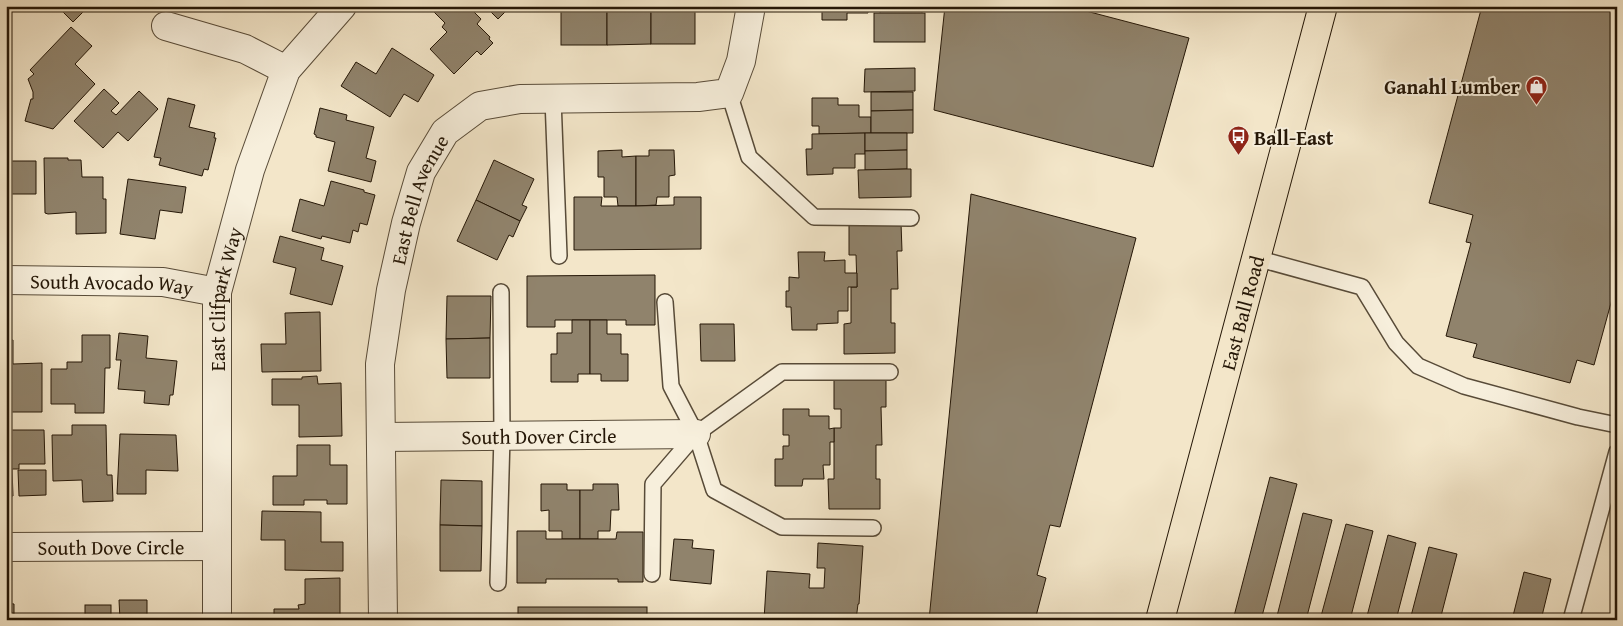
<svg xmlns="http://www.w3.org/2000/svg" width="1623" height="626" font-family="'Gentium Book Plus',serif">
  <rect width="100%" height="100%" fill="#f3e6c9"/>
  <filter id="stains"><feTurbulence type="fractalNoise" baseFrequency=".004" numOctaves="4"/><feColorMatrix values="0 0 0 0 .2 0 0 0 0 .09 0 0 0 0 .02 0 0 0 .5 -.17"/></filter>
  <radialGradient id="worn" r=".72"><stop offset=".6" stop-color="#630" stop-opacity="0"/><stop offset="1" stop-color="#630" stop-opacity=".3"/></radialGradient>
  <g fill="#90836c" stroke="#251707">
    <polygon points="57,6 89,6 73,22"/>
    <polygon points="428,6 468,6 481,19 477,24 490,37 489,39 493,43 481,55 477,51 454,74 430,49 447,32 442,27 445,23"/>
    <polygon points="485,6 511,6 498,19"/>
    <rect x="561" y="6" width="46" height="39"/>
    <polygon points="607,6 651,6 651,44 607,45"/>
    <rect x="651" y="6" width="44" height="38"/>
    <polygon points="822,6 868,6 868,13 847,13 847,20 822,20"/>
    <rect x="880" y="6" width="42" height="8"/>
    <polygon points="945,6 1067,6 1189,38 1153,167 934,110"/>
    <polygon points="1482,6 1617,6 1617,281 1594,365 1577,360 1570,383 1473,357 1477,344 1446,336 1471,243 1466,242 1473,215 1429,203"/>
    <rect x="874" y="13" width="51" height="29"/>
    <polygon points="71,27 92,46 75,64 95,84 53,129 25,121 31,99 33,99 33,92 28,79 34,74 30,70"/>
    <polygon points="392,48 434,75 418,102 404,94 390,117 341,86 356,62 376,74"/>
    <polygon points="915,68 915,91 864,92 865,69"/>
    <polygon points="104,89 119,103 111,111 116,115 139,91 158,109 128,141 118,132 103,148 74,121"/>
    <polygon points="871,92 913,92 913,110 871,111"/>
    <polygon points="168,98 195,105 189,127 215,133 214,138 216,138 208,170 204,169 202,176 159,165 161,158 154,157"/>
    <polygon points="812,98 838,98 838,105 859,105 859,117 871,117 871,133 819,134 819,126 812,126"/>
    <polygon points="320,108 347,115 346,120 374,127 366,158 376,161 371,182 328,171 335,142 316,137 316,135 314,134"/>
    <polygon points="913,110 913,133 871,133 871,111"/>
    <polygon points="865,133 865,154 855,154 855,168 833,168 833,174 807,175 806,149 812,149 812,134"/>
    <polygon points="865,133 907,133 907,150 865,151"/>
    <polygon points="622,150 622,157 636,156 636,206 618,206 617,197 604,197 604,177 598,177 598,151"/>
    <polygon points="649,150 674,150 675,175 669,176 669,197 657,197 656,205 636,206 636,156 649,156"/>
    <polygon points="907,150 907,169 865,170 865,151"/>
    <polygon points="44,158 68,158 68,160 81,160 82,177 103,177 103,199 106,199 106,233 76,234 76,212 48,214 45,213"/>
    <polygon points="494,160 534,179 522,205 527,207 520,221 476,200"/>
    <polygon points="6,161 36,161 36,194 9,194 9,200 6,200"/>
    <polygon points="907,169 911,169 911,197 859,198 858,170"/>
    <polygon points="128,179 186,187 182,213 160,210 155,239 120,234"/>
    <polygon points="331,181 364,190 364,192 375,195 367,225 360,223 358,232 353,230 350,243 322,236 321,239 292,231 300,199 324,206"/>
    <polygon points="971,194 1136,238 1060,527 1050,525 1037,575 1046,578 1035,620 929,620"/>
    <polygon points="574,197 602,197 601,206 636,206 674,205 674,197 701,197 701,249 574,250"/>
    <polygon points="476,200 520,221 513,237 509,235 497,260 457,241"/>
    <polygon points="901,223 902,251 897,251 898,289 891,289 891,323 895,323 895,353 844,354 844,324 851,323 851,287 857,287 856,255 849,255 849,224"/>
    <polygon points="280,236 324,248 321,260 343,266 332,305 290,294 296,268 273,262"/>
    <polygon points="798,252 825,252 824,261 845,260 845,273 857,273 857,287 848,287 848,311 838,311 838,323 817,324 817,330 792,330 791,307 786,307 786,291 789,291 789,277 799,278"/>
    <polygon points="655,275 655,325 626,325 626,320 555,320 555,327 527,327 527,276"/>
    <polygon points="447,296 491,296 490,338 446,339"/>
    <polygon points="320,312 321,371 262,372 261,344 286,344 285,313"/>
    <polygon points="572,320 590,320 590,374 578,374 578,382 551,382 551,354 557,354 557,333 572,333"/>
    <polygon points="590,320 607,320 607,334 621,334 621,354 628,354 628,381 601,381 601,374 590,374"/>
    <polygon points="700,324 734,324 735,361 701,361"/>
    <polygon points="119,333 148,336 146,358 177,361 173,395 170,395 169,405 144,403 145,391 118,389 121,360 116,360"/>
    <polygon points="82,335 110,335 110,368 105,368 104,413 75,413 75,404 51,404 51,369 67,369 67,362 82,362"/>
    <polygon points="490,338 490,378 447,378 446,339"/>
    <polygon points="6,340 13,340 13,364 42,363 42,412 6,412"/>
    <polygon points="317,376 318,384 341,383 342,436 299,437 299,405 272,405 272,379 302,379 302,377"/>
    <polygon points="834,379 886,379 886,407 881,407 882,445 876,445 876,479 880,479 880,509 829,509 828,479 834,479 834,428 841,428 841,409 834,409"/>
    <polygon points="783,409 809,409 809,416 829,416 829,429 834,428 834,442 830,442 830,465 823,465 824,479 803,479 802,486 775,486 775,459 783,459 783,446 789,446 789,435 783,435"/>
    <polygon points="72,425 106,425 107,475 112,475 113,501 83,502 82,480 53,481 52,435 72,435"/>
    <polygon points="6,430 44,430 45,464 19,464 19,469 12,469 13,496 6,496"/>
    <polygon points="120,434 176,435 178,471 146,470 146,494 117,494"/>
    <polygon points="297,445 330,445 330,465 347,465 347,504 327,504 327,500 304,500 304,505 273,505 273,476 297,476"/>
    <polygon points="18,470 46,470 46,495 19,496"/>
    <polygon points="1270,477 1297,484 1261,620 1233,620"/>
    <polygon points="441,480 482,481 482,526 440,525"/>
    <polygon points="541,484 567,484 567,490 580,490 580,539 562,539 562,531 549,531 549,510 541,511"/>
    <polygon points="593,484 618,484 619,510 611,510 610,531 598,531 598,539 580,539 580,490 593,490"/>
    <polygon points="262,511 321,512 321,542 343,542 343,571 285,570 285,540 261,540"/>
    <polygon points="1303,513 1332,520 1306,620 1276,620"/>
    <polygon points="1346,524 1373,531 1350,620 1320,620"/>
    <polygon points="440,525 482,526 481,571 440,571"/>
    <polygon points="517,531 546,531 546,539 616,539 617,532 643,532 643,582 618,582 618,579 546,579 546,583 517,583"/>
    <polygon points="1388,535 1416,543 1396,620 1366,620"/>
    <polygon points="674,539 693,540 692,548 714,550 711,584 670,580"/>
    <polygon points="818,543 863,546 859,604 858,604 856,620 764,620 767,571 810,574 809,588 824,588 825,568 817,568"/>
    <polygon points="1429,547 1457,554 1440,620 1410,620"/>
    <polygon points="1524,572 1551,579 1541,620 1512,620"/>
    <polygon points="340,578 340,620 274,620 274,609 299,609 298,605 305,604 305,579"/>
    <polygon points="119,600 147,600 147,620 120,620"/>
    <polygon points="6,603 14,604 14,620 6,620"/>
    <rect x="85" y="605" width="26" height="15"/>
    <rect x="518" y="607" width="129" height="13"/>
    <polygon points="673,616 714,617 714,620 673,620"/>
  </g>
  <g fill="none" stroke-linecap="round" stroke-linejoin="round">
    <defs>
      <g id="lane">
        <polyline points="729,93 749,157 814,217 911,218"/>
        <polyline points="553,99 559,256"/>
        <polyline points="1256,258 1362,287 1396,343 1418,366 1464,386 1578,417 1617,425"/>
        <polyline points="665,302 671,386 696,434 714,490 782,527 873,528"/>
        <polyline points="652,574 653,484 696,434 782,372 890,372"/>
        <polyline points="498,583 502,436 501,292"/>
        <polyline points="1571,620 1617,452"/>
      </g>
      <g id="street">
        <polyline points="166,26 245,49 286,70"/>
        <path id="s1" d="M6,280L163,282L217,292"/>
        <path id="s2" d="M381,437L696,434"/>
        <path id="s3" d="M6,547L216,546"/>
        <path id="s4" d="M217,620V292L250,170L286,70L342,6"/>
        <path id="s5" d="M383,620L380,364L391,290L406,223L421,172L445,132L480,106L520,99L698,97L729,93L741,61L751,6"/>
      </g>
      <g id="primary">
        <path id="s6" d="M1160,620L1323,6"/>
      </g>
    </defs>
    <use href="#lane" stroke="#584b38" stroke-width="18"/>
    <use href="#street" stroke="#584b38" stroke-width="30"/>
    <use href="#primary" stroke="#251707" stroke-width="30"/>
    <use href="#lane" stroke="#f7efdc" stroke-width="15"/>
    <use href="#street" stroke="#f7efdc" stroke-width="28"/>
    <use href="#primary" stroke="#f3e6c9" stroke-width="28"/>
  </g>
  <defs>
    <symbol id="shop-pin" viewBox="-11 -11 22 30"><path d="M0 17L-7.5 6A9.5 9.5 0 1 1 7.5 6Z" fill="#8f2418" stroke="#f7efdc"/><path d="M-5-2.5h2.3a2.7 3.5 0 0 1 5.4 0H5L5.5 6h-11ZM-1.5-2.5h3a1.5 2.3 0 0 0-3 0Z" fill="#fff"/></symbol>
    <symbol id="bus-pin" viewBox="-11 -11 22 30"><path d="M0 17L-7.5 6A9.5 9.5 0 1 1 7.5 6Z" fill="#8f2418" stroke="#f7efdc"/><path d="M-5-6H5V4H4V6H2V4H-2V6H-4V4H-5ZM-3.5-4V0h7V-4ZM-3.5 1.2v1.5H-2V1.2ZM2 1.2v1.5H3.5V1.2Z" fill="#fff"/></symbol>
  </defs>
  <g fill-rule="evenodd">
    <use href="#shop-pin" x="1524" y="74" width="25" height="34"/>
    <use href="#bus-pin" x="1226" y="124" width="25" height="34"/>
  </g>
  <g text-anchor="middle" dominant-baseline="central" stroke-width="4" stroke-linejoin="round" paint-order="stroke">
    <g font-size="20" font-weight="bold" fill="#251707" stroke="#f7efdc" text-anchor="end">
      <text x="1520" y="86">Ganahl Lumber</text>
      <text x="1254" y="137" text-anchor="start">Ball-East</text>
    </g>
    <g font-size="20" fill="#251707" stroke="#f7efdc">
      <text stroke="none"><textPath href="#s5" startOffset="426">East Bell Avenue</textPath></text>
      <text stroke="none"><textPath href="#s1" startOffset="106">South Avocado Way</textPath></text>
      <text stroke="none"><textPath href="#s4" startOffset="322">East Clifpark Way</textPath></text>
      <text stroke="none"><textPath href="#s6" startOffset="318">East Ball Road</textPath></text>
      <text stroke="none"><textPath href="#s2" startOffset="158">South Dover Circle</textPath></text>
      <text stroke="none"><textPath href="#s3" startOffset="105">South Dove Circle</textPath></text>
    </g>
  </g>
  <rect width="1623" height="626" fill="none" stroke="#f3e6c9" stroke-width="25"/>
  <rect x="8" y="8" width="1608" height="611" fill="none" stroke="#251707" stroke-width="2.5"/>
  <rect x="12" y="12" width="1598" height="601" fill="none" stroke="#251707"/>
  <rect width="100%" height="100%" filter="url(#stains)"/>
  <rect width="100%" height="100%" fill="url(#worn)"/>
</svg>
